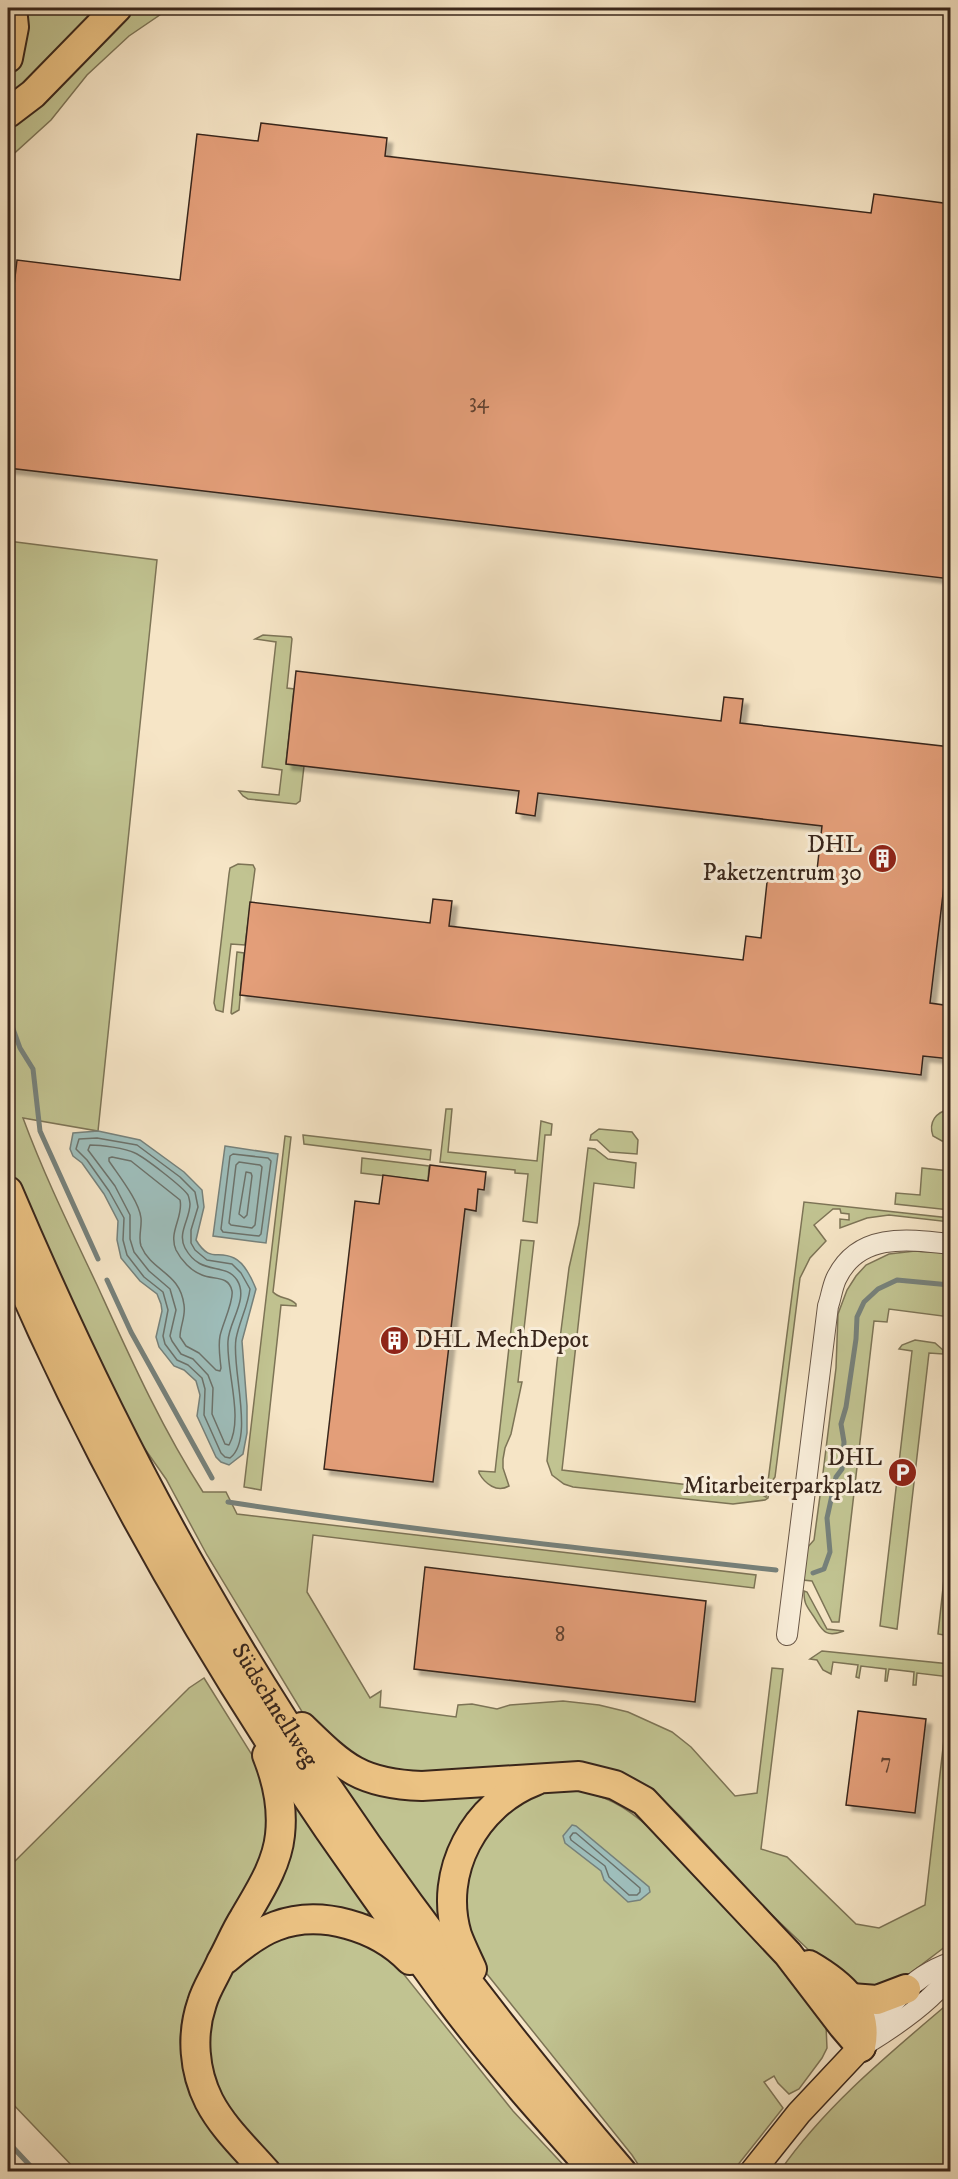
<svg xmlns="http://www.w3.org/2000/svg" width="958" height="2179" font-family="'IM FELL DW Pica',serif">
  <defs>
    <filter id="shadow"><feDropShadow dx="5.5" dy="5.5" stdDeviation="1.5" flood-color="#0004"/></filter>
  </defs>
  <rect width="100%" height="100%" fill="#f6e5c6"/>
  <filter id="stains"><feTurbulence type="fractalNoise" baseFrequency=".00333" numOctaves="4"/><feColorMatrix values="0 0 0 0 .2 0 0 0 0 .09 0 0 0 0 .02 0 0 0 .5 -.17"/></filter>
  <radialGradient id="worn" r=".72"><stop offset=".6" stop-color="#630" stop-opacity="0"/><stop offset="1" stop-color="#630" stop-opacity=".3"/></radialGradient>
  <g fill="#c1c391" stroke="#7d7456" stroke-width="1.5">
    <polygon points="19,8 105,8 8,104 8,74 11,66"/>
    <polygon points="130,8 170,8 129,36 87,75 51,120 8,159 8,124"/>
    <path d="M8,541L157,560L98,1131L23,1118C44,1175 71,1230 97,1285C129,1355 161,1427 203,1492H226L237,1514L756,1575L754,1588L313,1535L307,1592L370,1698L381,1691L380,1707L456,1717L458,1705L472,1704L497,1709L510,1705L563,1701L599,1705L628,1712L672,1732L691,1747L735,1796L757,1793L772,1668L783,1669L761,1849L787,1857L856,1924L879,1928L925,1905L950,1687V1943L900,1981L859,1990L816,1957L771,1914L680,1816L659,1796L635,1779L607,1768L579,1764L424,1778L372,1770L304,1715L207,1555L166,1479L133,1432L68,1302L8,1165Z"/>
    <polygon points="263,635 291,637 292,639 287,688 294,689 286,763 304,766 300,801 296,804 248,799 243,796 239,791 279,795 282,770 262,767 276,642 255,639"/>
    <polygon points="238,864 253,865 255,869 245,945 231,944 223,1012 216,1010 214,1003 229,874 230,868"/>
    <polygon points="237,952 244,953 239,1010 232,1014 231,1013"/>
    <polygon points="446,1109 452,1109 448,1152 537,1161 541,1121 552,1124 551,1135 545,1135 537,1223 523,1221 528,1174 515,1173 515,1170 440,1162"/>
    <path d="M950,1109V1141H942L933,1136C928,1122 936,1112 950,1109Z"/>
    <polygon points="599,1129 632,1132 638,1140 637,1154 610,1152 597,1140 590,1140 591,1135"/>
    <polygon points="303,1135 431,1150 430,1160 304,1144"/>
    <path d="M285,1136L291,1137L273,1292C279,1299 290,1297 296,1304V1306L281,1305L261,1490L244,1487Z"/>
    <polygon points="588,1148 595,1149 608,1159 636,1163 634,1188 594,1183 562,1470 758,1493 766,1497 804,1202 950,1218 950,1222 889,1215 867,1218 840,1228 840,1219 849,1220 849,1214 841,1213 840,1209 833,1209 814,1225 826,1241 810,1258 800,1278 775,1477 770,1484 768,1498 765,1500 733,1504 573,1487 564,1484 552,1475 547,1461 557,1362 569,1268 579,1224"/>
    <polygon points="362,1158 429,1166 428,1181 361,1173"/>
    <polygon points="922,1168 950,1171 950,1210 895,1204 896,1193 920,1195"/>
    <path d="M521,1240L534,1241L518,1382H522L511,1434L505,1448L503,1459V1468L509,1486C497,1493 485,1484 479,1473V1471L495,1472Z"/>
    <polygon points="915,1251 950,1253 950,1317 889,1309 887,1322 874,1321 839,1622 832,1622 812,1581 803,1580 807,1548 814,1540 822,1481 836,1368 838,1314 847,1290 856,1276 866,1265 889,1254"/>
    <polygon points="915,1340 935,1343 943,1350 943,1354 929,1353 897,1629 880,1626 912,1351 899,1349 902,1345"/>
    <polygon points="950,1524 950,1636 938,1634"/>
    <path d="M804,1591L807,1592L827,1629L844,1631C823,1639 822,1628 812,1614C806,1605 804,1603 804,1591Z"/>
    <polygon points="822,1651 950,1664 950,1677 917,1673 916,1685 913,1685 914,1672 889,1669 887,1681 885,1681 886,1669 861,1666 859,1678 856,1677 858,1665 833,1662 831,1674 823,1670 817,1660 810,1659"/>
    <polygon points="204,1678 262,1771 268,1786 268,1849 192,1989 182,2021 180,2040 183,2069 193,2100 205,2122 250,2171 77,2171 8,2099 8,1868 189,1688"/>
    <polygon points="341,1776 494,1785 441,1930 336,1782"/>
    <path d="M570,1789C605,1795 624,1805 651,1829L802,1989L826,2025L827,2048L822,2058L799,2089L789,2094L778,2083L774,2076L764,2082L783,2108L733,2171L643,2172L632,2155L483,1969L472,1952L461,1880L495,1816L538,1793Z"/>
    <polygon points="298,1804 372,1910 359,1921 248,1922 287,1809"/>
    <path d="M290,1932H345L390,1957L513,2111L569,2171L281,2172C261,2151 239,2129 224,2104C198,2059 205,1991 246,1956C258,1946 276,1939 290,1932Z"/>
    <path d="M950,2002V2171H780C825,2106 890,2053 950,2002Z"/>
  </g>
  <g fill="#9ebebb" stroke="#76817b" stroke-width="1.5">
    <path d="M98,1131L140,1140L184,1172L202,1190L204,1207L196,1240C210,1263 217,1250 234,1258C245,1263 252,1279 256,1289L242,1341L247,1406V1433L243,1454L229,1465L221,1462L216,1457L197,1416L200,1395L196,1381L184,1370L174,1366L159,1347L156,1337L162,1311L161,1304L157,1294L140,1281L121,1258L117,1240L118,1221L104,1194L82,1163L73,1156L70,1149L73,1133Z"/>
    <polygon points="225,1146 278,1154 266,1243 213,1236"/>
    <polygon points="572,1825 576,1826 649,1887 650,1892 640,1900 628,1902 604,1880 601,1871 565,1843 563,1836"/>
  </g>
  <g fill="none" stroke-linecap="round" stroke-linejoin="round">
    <g stroke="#6c726b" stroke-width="1.5">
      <path d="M97,1138L137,1145L180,1177L195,1192L198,1207L191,1230V1243L195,1250L207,1260L232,1264L241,1273L250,1289C248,1306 239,1322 236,1339C231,1367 255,1439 230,1458L225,1457L221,1453L204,1415L205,1389L202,1378L188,1365L177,1360L165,1344L163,1336L168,1310L163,1292L144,1277L127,1255L123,1240L124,1218L109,1191L87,1160L76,1149L79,1139Z"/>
      <path d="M90,1145C101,1145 125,1148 135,1153C144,1157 183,1187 188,1195C189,1197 190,1203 190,1204C190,1219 177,1233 185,1248C201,1277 224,1261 237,1280C249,1299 229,1321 228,1341C226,1371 244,1418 229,1445L225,1444L212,1414L213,1388L208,1375L193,1359L181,1354L172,1341L170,1336L176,1310L170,1289L149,1271L134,1252L130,1239V1215L115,1186L88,1150Z"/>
      <polygon points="233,1154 268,1158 271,1161 261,1234 259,1236 223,1232 221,1229 230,1156"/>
      <path d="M112,1157L131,1161L180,1200C184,1216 168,1232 176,1250C181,1260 191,1271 202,1275C213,1280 229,1275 232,1291C234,1301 222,1325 220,1336C218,1346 220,1358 221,1368L220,1371L216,1370L199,1353L186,1346L180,1337C180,1326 186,1316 184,1305C180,1272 152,1272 141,1246C138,1237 142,1228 141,1218C139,1201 119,1176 109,1161V1158Z"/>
      <polygon points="239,1162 260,1165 262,1167 255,1225 252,1228 231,1225 229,1223 236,1165"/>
      <polygon points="246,1172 251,1173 252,1176 247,1215 244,1218 239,1214"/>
      <polygon points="573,1833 576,1833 640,1888 640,1892 637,1895 629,1895 609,1877 605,1866 571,1840 570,1837"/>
    </g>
    <g stroke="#76817b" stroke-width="5">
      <polyline points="8,1015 20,1048 33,1069 40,1131 98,1259"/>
      <polyline points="107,1280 131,1332 212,1478"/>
      <path d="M228,1502C410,1530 593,1550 776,1570"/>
      <polyline points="813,1573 824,1569 830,1552 827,1518 836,1477 842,1469 844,1442 841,1424 846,1407 856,1339 857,1317 864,1302 878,1289 897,1280 950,1285"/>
      <polyline points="8,2142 36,2172"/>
    </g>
  </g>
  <g fill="#e39e79" stroke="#39261b" stroke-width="1.5" filter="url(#shadow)">
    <polygon points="261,123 387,138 385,156 871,213 874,194 951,204 951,579 8,468 8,337 17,260 180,280 197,134 258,141"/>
    <polygon points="296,671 721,721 724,697 743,699 740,723 951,747 951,844 949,844 930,1003 951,1006 951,1059 923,1056 921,1075 240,995 250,902 430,923 433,899 452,901 449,926 743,960 746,936 761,938 768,873 816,879 822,826 538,793 535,816 516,813 519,791 286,764"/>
    <polygon points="430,1165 486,1172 484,1190 478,1189 476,1211 465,1209 433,1482 324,1469 355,1201 379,1204 383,1175 428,1181"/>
    <polygon points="425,1567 706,1601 695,1702 414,1669"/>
    <polygon points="858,1711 926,1719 915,1813 846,1805"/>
  </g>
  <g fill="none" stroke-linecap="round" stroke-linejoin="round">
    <defs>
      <g id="minor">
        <path d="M787,1635L828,1306C831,1298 832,1288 836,1279C858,1232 908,1239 950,1244"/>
        <path d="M866,2044C892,2028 935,2000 950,1974"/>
        <path d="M863,2045C884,2010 910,1977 950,1963"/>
      </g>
      <polyline id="major" points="752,2172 799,2113 861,2047"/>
      <g id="highway">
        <polyline points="8,58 14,27 12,8"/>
        <polyline points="8,113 33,94 117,8"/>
        <path id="s1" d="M8,1191C65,1325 128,1457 201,1584C320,1793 465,1989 622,2172"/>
        <path d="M8,1253C103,1477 228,1689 369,1887C396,1925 422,1962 449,1999C494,2059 545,2116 595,2172"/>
        <path d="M302,1727C344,1768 361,1784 422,1786L579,1776L615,1785L644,1801L788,1954L843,2026L861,2047"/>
        <path d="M226,1959C241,1946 257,1933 276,1926C321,1909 378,1927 410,1960"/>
        <path d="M809,1965C840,1983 870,2007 861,2047"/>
        <path d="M472,1969C467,1958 461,1946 457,1935C438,1872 475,1804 535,1781"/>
        <polyline points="851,1998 877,2000 906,1989"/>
        <path d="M266,2172C246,2149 223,2128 209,2101C194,2071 191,2035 202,2003C206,1989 215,1976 221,1962C229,1948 235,1932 244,1918C259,1892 277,1865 280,1835C283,1808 277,1780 267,1755"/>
      </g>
    </defs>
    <use href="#minor" stroke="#685646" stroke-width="22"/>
    <use href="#major" stroke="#39261b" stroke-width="27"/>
    <use href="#highway" stroke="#39261b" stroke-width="32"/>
    <use href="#minor" stroke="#f9eeda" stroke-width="20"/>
    <use href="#major" stroke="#ebc283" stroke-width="24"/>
    <use href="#highway" stroke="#ebc283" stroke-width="28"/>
  </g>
  <defs>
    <symbol id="building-disc" viewBox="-11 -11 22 22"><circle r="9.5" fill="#8f2418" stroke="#f9eeda"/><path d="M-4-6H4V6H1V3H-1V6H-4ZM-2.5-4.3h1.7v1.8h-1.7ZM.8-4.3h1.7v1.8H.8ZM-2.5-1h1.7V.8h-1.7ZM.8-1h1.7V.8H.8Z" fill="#fff"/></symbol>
    <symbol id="parking-disc" viewBox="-11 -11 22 22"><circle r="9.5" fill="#8f2418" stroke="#f9eeda"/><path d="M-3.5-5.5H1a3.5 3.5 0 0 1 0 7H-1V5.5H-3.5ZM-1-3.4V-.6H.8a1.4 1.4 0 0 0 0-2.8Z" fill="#fff"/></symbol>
  </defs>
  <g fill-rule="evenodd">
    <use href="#building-disc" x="866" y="842" width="33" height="33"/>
    <use href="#building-disc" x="378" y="1324" width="33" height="33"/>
    <use href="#parking-disc" x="886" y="1456" width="33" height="33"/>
  </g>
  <g text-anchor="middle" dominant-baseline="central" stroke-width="6" stroke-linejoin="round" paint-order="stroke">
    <g font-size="21" fill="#644432">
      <text x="479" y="402">34</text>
      <text x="560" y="1635">8</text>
      <text x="886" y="1762">7</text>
    </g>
    <g font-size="24" fill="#39261b" stroke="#f9eeda" text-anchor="end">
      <text x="862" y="845">DHL<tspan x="862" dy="28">Paketzentrum 30</tspan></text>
      <text x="415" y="1340" text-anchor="start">DHL MechDepot</text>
      <text x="882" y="1458">DHL<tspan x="882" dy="28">Mitarbeiterparkplatz</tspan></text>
    </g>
    <g font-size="24" fill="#39261b" stroke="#f9eeda">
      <text stroke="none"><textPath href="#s1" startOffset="580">Südschnellweg</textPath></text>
    </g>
  </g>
  <rect width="958" height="2179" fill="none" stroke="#f6e5c6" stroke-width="30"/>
  <rect x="9" y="9" width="940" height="2161" fill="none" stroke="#39261b" stroke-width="3"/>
  <rect x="15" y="15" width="928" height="2149" fill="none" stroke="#39261b" stroke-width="1.5"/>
  <rect width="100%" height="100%" filter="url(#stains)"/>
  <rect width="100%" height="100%" fill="url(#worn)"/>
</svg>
